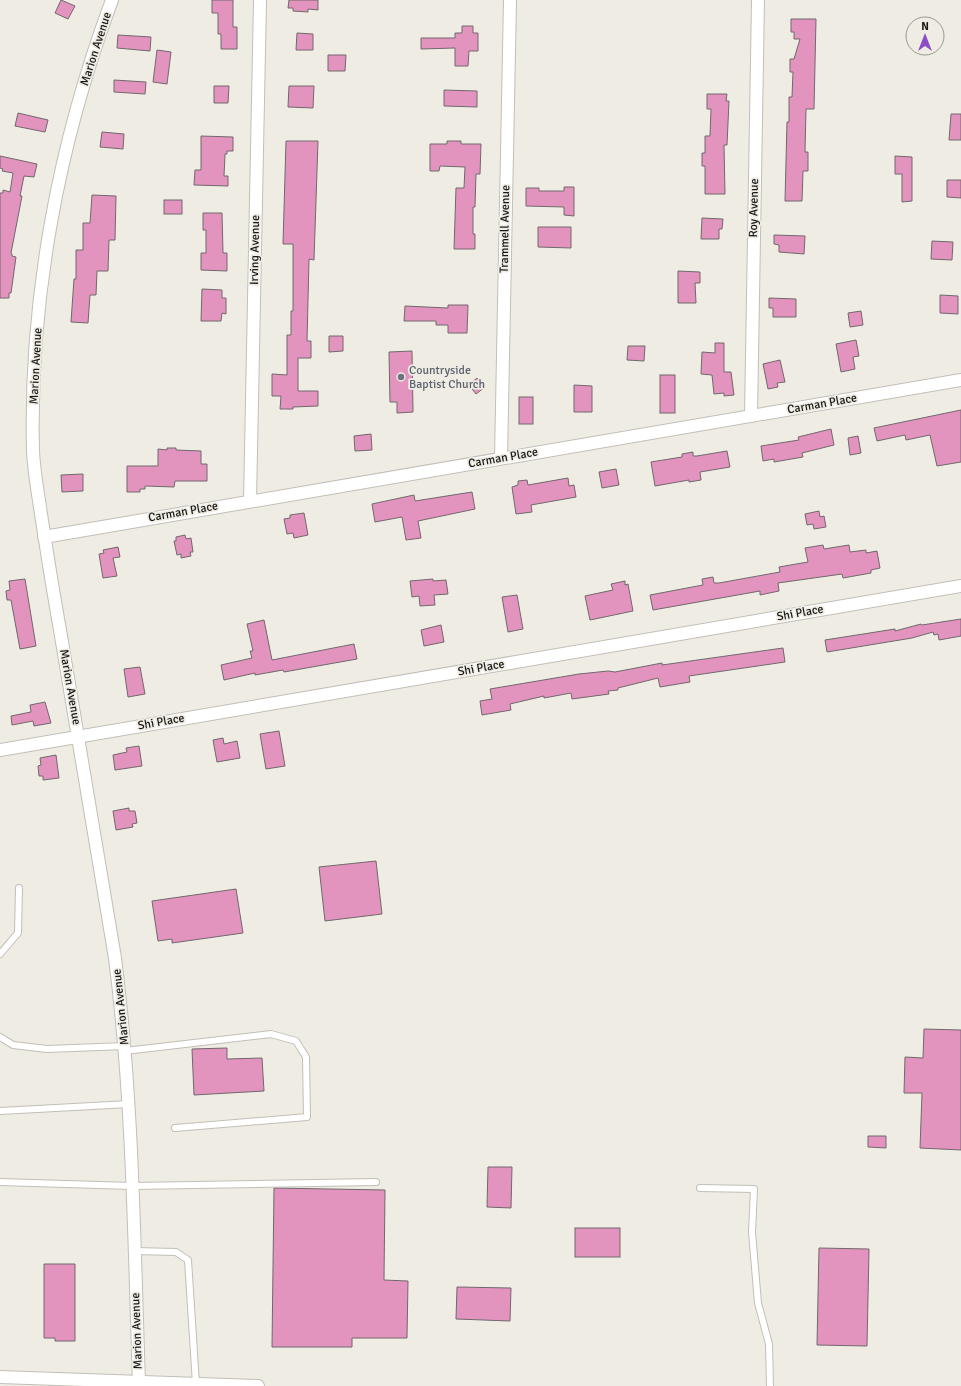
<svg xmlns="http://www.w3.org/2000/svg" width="961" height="1386" font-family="Signika,sans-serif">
  <rect width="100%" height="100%" fill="#efece4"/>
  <g fill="#e394be" stroke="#70686c">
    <polygon points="61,0 75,6 68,19 55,13"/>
    <polygon points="212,0 233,0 233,27 237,27 237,49 221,49 221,34 218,34 218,13 212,13"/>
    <polygon points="289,0 318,0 318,10 308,9 308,12 293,11 293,8 288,8"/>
    <polygon points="791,19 816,19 814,109 806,109 805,152 808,152 808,171 803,171 802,201 785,201 787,122 789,122 789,97 792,97 793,72 790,72 790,59 794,59 800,39 794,39 794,32 791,32"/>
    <polygon points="462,26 473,26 473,33 478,33 478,51 469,51 468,66 455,66 455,48 421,49 421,38 455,38 455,33 462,33"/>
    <polygon points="297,33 313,34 313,50 296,50"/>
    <polygon points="118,35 151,37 150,51 117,48"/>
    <polygon points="157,50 171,52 167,84 153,82"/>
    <polygon points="328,55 346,55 345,71 328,71"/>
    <polygon points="114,80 146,82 145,94 114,92"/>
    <polygon points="214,86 229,86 228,103 214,103"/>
    <polygon points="289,86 314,86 313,108 288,107"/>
    <polygon points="444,90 477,91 477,107 444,106"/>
    <polygon points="707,94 727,94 726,101 729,101 727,145 724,145 725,194 705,194 705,166 702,166 702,153 705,153 705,136 710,136 711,109 707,109"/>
    <polygon points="18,113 48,120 45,132 15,126"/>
    <polygon points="951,114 961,114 961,140 949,140"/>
    <polygon points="102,132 124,134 123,149 100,147"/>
    <polygon points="201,136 233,137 233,151 227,151 227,154 225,154 224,176 228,176 228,186 194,185 195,170 201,170"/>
    <polygon points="286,141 318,141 314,260 309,259 307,341 311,341 311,358 298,358 298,391 318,391 318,406 293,407 293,409 280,409 281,396 272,396 272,374 287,375 287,335 291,335 291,311 293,311 293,244 283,244"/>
    <polygon points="447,141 461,141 461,144 481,144 480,174 476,174 475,207 473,207 473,234 475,234 475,249 454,249 456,188 464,188 465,167 440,166 439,171 430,171 430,144 447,144"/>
    <polygon points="0,156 37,164 34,177 24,176 20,196 22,196 11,253 12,254 12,256 16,257 11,293 9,293 9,298 0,298 0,193 3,193 3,190 10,192 13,173 2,171 3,169 0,168"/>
    <polygon points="895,156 912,157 912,201 902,202 902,174 895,174"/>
    <polygon points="947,180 961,180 961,198 947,197"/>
    <polygon points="564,187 574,187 574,216 564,215 564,207 526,206 526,188 539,188 539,191 564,191"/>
    <polygon points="92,195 116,196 115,240 109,240 108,271 97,271 96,295 90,295 88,323 71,322 74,279 76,279 76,250 83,250 83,223 90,223"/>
    <rect x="164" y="200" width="18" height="14"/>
    <polygon points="203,213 222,213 223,253 227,253 227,271 201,270 201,253 206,253 206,230 203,230"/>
    <polygon points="702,218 723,219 722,229 719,229 719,239 701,239"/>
    <polygon points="538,227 571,227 571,248 538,247"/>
    <polygon points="774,235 805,236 804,254 779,252 779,245 774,244"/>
    <polygon points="932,241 953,242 952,260 931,259"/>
    <polygon points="678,271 700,272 700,283 695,283 696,303 678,303"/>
    <polygon points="202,289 222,290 222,298 226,298 226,314 222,313 221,321 201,321"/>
    <polygon points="940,295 958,296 958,314 940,313"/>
    <polygon points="769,298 796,299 796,317 773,317 773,308 769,308"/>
    <polygon points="448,305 468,305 467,333 448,333 448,325 436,325 436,321 404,321 405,306 448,308"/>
    <polygon points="861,311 863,325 850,327 848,313"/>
    <polygon points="329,336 343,336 343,351 329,352"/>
    <polygon points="856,340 859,356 853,357 855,369 841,372 836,344"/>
    <polygon points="715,343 724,343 724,372 731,372 734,395 724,396 724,393 714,394 712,375 701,374 702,352 715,353"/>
    <polygon points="628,346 645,346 644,361 627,360"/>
    <polygon points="412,351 413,412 397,413 397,402 390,402 389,352"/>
    <polygon points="780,360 785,382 777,383 778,387 768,389 763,364"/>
    <rect x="660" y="375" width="15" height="38"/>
    <polygon points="477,378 485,387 476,394 469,385"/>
    <polygon points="574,385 592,386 592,412 574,412"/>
    <rect x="519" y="397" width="14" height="27"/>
    <polygon points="961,410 961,462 937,466 930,435 906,440 905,435 877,441 874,428"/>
    <polygon points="831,429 834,445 802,453 803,457 774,462 774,459 763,461 761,446 799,440 798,437"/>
    <polygon points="371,434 372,450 355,451 354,436"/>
    <polygon points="858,436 861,453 850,455 848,438"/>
    <polygon points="167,448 176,448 176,450 201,451 201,464 207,464 207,481 175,481 174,487 145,486 145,489 140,489 140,492 127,492 127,466 158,466 158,449 167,450"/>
    <polygon points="727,451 730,467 700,472 701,480 689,482 689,480 655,486 651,462 682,457 682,454 693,452 693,456 697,456"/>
    <polygon points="616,469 619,485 602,488 599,472"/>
    <polygon points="83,474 83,491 62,492 61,475"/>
    <polygon points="568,478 569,486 574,485 576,497 531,505 532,512 516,514 512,487 518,485 518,481 527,480 528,485"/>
    <polygon points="472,492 475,509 418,521 421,538 406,540 402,517 375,522 372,504 414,495 415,501"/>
    <polygon points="819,511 820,517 824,516 826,527 814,529 813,524 807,525 805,514"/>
    <polygon points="304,513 308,535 294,538 293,533 287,534 284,519 290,518 290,515"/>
    <polygon points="185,535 186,539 191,538 193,552 190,552 191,556 181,558 181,554 177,555 174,541 176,541 176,537"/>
    <polygon points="823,545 824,549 849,545 850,552 866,550 866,553 877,551 880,568 871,570 871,573 843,578 842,574 778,583 779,591 760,595 760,591 653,610 650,595 703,585 702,579 713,577 714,583 719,583 780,572 779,567 808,562 805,548"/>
    <polygon points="118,547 120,557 113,558 117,576 103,578 99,554 104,553 103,550"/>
    <polygon points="25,579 36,646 20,649 11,600 7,600 6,591 10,590 9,581"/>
    <polygon points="433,579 433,581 446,580 448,594 434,595 435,605 420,606 419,596 412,597 410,581"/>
    <polygon points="625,581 625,585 628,584 633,611 590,620 585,596 613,590 611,584"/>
    <polygon points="517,595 523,629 508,632 502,597"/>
    <polygon points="961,619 961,636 939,640 938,634 934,635 933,632 912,638 827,652 825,640 895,629 895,631 921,624 922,625"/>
    <polygon points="264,620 272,660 354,644 357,659 284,672 283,670 255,675 255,673 224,680 221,665 252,658 250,651 253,651 247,624"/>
    <polygon points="441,625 444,642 424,646 421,630"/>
    <polygon points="783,648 785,662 689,676 690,682 660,687 658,678 618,688 618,690 608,691 609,694 572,699 571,693 544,698 544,696 510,704 511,710 482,715 480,701 492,699 490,689 579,674 608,671 615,672 662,663 662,665"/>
    <polygon points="140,667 145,694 128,697 124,669"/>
    <polygon points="45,702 51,723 34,726 33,721 12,725 11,716 31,712 30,705"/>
    <polygon points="279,731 285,766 266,769 260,734"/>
    <polygon points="223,738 224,744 237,741 240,758 217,762 213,740"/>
    <polygon points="139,746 142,766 115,770 113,755 127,752 126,748"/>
    <polygon points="56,755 59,778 43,780 43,776 39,776 38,766 41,765 40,758"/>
    <polygon points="129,808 129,811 135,811 137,823 132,824 133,827 116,830 113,811"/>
    <polygon points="376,861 382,914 325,921 319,867"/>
    <polygon points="236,889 243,933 172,943 172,939 158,941 152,901"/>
    <polygon points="924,1029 961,1030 961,1150 920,1148 922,1093 904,1093 905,1057 923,1058"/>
    <polygon points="227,1048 227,1059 262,1058 264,1091 194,1095 192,1049"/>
    <polygon points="868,1136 886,1136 886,1148 868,1147"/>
    <polygon points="488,1167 512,1167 511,1208 487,1207"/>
    <polygon points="274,1188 385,1190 384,1280 408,1281 407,1338 352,1338 352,1347 272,1347"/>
    <rect x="575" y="1228" width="45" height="29"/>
    <polygon points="819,1248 869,1249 867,1346 817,1345"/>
    <polygon points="44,1264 75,1264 75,1341 55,1341 55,1338 44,1338"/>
    <polygon points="457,1287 511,1288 510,1321 456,1319"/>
  </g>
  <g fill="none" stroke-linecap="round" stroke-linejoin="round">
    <defs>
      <g id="lane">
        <polyline points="0,954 18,933 19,888"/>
        <polyline points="0,1037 13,1045 47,1049 125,1046"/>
        <polyline points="125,1051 271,1034 296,1041 306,1057 307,1117 175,1128"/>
        <polyline points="0,1111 129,1104"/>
        <polyline points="0,1182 132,1186 376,1182"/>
        <polyline points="700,1188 754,1189 752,1232 758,1303 769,1344 770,1386"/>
        <polyline points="134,1251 176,1252 188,1260 196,1384"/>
      </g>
      <g id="street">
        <path d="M112,0C59,142 29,299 33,451C34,472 38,493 41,514C47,553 53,591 60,630C78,740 97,849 115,958C133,1099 134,1241 139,1382"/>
        <polyline points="751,416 758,0"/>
        <polyline points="501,458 510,0"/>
        <polyline points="250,501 260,0"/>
        <polyline points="44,537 961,380"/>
        <polyline points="0,750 961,586"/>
        <polyline points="0,1377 258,1386"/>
      </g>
    </defs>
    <use href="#lane" stroke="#c1bfb7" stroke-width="8"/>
    <use href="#street" stroke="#c1bfb7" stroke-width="14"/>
    <use href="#lane" stroke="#fff" stroke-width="6"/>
    <use href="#street" stroke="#fff" stroke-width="12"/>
  </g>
  <circle fill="#6b7280" stroke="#efece4" stroke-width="1.5" cx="401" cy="377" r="4"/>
  <g text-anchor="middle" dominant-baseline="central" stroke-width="3.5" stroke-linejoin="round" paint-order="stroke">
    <g font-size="12" fill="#191815" stroke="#efece4">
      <text transform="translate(96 49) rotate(-72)">Marion Avenue</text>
      <text transform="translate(754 208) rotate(-89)">Roy Avenue</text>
      <text transform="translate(505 229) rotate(-89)">Trammell Avenue</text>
      <text transform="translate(255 250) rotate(-89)">Irving Avenue</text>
      <text transform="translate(36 366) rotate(-87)">Marion Avenue</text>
      <text transform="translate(822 404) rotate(-10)">Carman Place</text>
      <text transform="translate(503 458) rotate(-10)">Carman Place</text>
      <text transform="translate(183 512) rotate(-10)">Carman Place</text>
      <text transform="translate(800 613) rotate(-10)">Shi Place</text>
      <text transform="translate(481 668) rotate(-10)">Shi Place</text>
      <text transform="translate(70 687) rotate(80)">Marion Avenue</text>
      <text transform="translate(161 722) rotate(-10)">Shi Place</text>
      <text transform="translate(121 1007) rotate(-96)">Marion Avenue</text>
      <text transform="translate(137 1331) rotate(-92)">Marion Avenue</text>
    </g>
    <g font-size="12" fill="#5b616d" stroke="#efece4" text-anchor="start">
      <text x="409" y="370">Countryside<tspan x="409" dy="14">Baptist Church</tspan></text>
    </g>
  </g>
  <g transform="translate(925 36)"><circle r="19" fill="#efece4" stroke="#999791"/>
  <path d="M0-3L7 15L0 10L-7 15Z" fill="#8c4ec4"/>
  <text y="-6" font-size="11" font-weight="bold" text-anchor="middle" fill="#191815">N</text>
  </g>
</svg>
